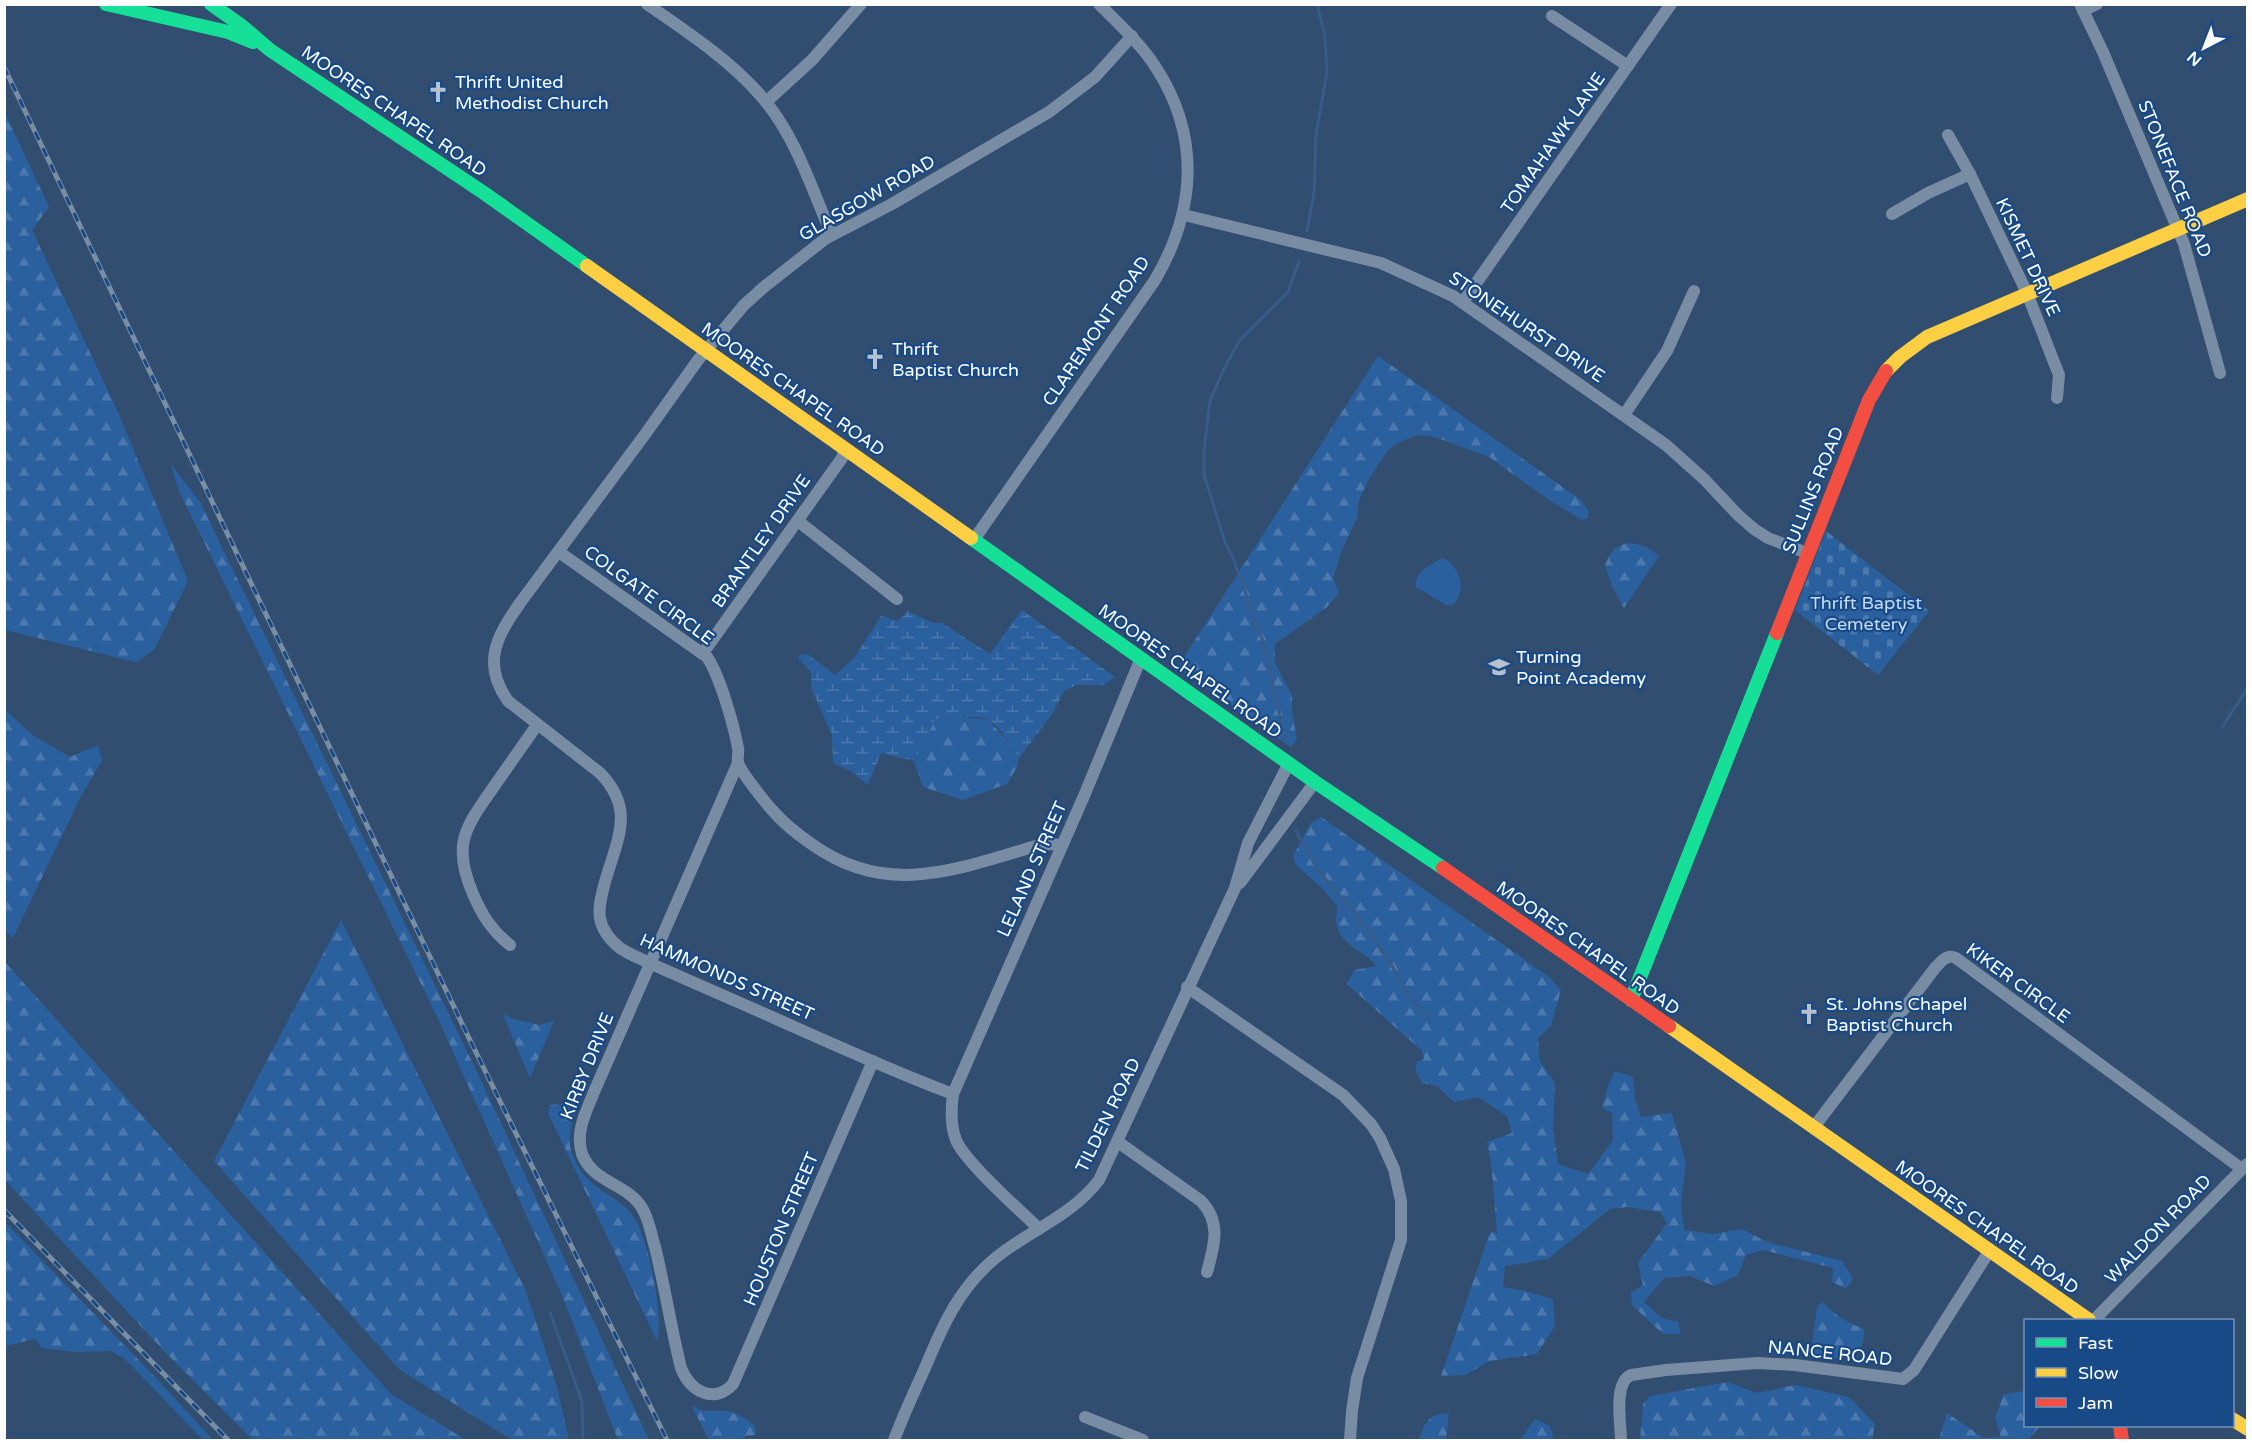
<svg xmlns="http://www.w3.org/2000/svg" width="2252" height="1445" font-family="'Varela Round',sans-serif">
  <defs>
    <pattern id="forest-firs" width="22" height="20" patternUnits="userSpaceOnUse" patternTransform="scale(1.5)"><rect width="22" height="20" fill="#2b609f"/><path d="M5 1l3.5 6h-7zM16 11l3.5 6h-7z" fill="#4b78ad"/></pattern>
    <pattern id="wetland-marsh" width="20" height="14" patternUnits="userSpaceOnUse" patternTransform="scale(1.5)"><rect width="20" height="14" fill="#2b609f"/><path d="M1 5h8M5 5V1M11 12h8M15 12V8" fill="none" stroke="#4b78ad"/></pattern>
    <pattern id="cemetery-stones" width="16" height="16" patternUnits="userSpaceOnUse" patternTransform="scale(1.5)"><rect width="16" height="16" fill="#2b609f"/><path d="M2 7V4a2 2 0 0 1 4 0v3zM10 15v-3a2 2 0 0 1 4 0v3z" fill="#4b78ad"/></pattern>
  </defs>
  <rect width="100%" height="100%" fill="#314d6f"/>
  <g fill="url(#forest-firs)">
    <polygon points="4,111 49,207 32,230 117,410 188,581 154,650 136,662 5,630"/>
    <polygon points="1378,356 1581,500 1589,512 1588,518 1582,520 1552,502 1489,457 1435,437 1417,435 1400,442 1388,450 1369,479 1359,500 1357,518 1342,550 1333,578 1339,593 1327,607 1275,644 1275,663 1292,696 1292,712 1297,739 1291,747 1177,668"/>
    <polygon points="171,464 200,502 477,1072 649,1440 618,1440 561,1293 442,1027 179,491"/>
    <path d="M1631,543L1647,547L1659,556L1624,608L1612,586L1605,565C1611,551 1615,545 1631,543Z"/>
    <polygon points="5,710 34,736 70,757 98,745 102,760 78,802 13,938 4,929"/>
    <polygon points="962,717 988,720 1006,739 1019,758 1017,767 1007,784 963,800 923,787 914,761 935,720"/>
    <path d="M1321,817L1549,977L1561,990L1551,1026L1538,1038L1540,1061L1555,1083L1553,1129L1558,1164L1588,1174L1613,1140L1612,1113L1602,1108L1608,1085L1615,1071L1633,1077L1635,1099L1641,1117L1672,1113L1686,1163L1681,1203L1684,1230L1713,1234L1742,1229L1767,1242L1842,1261L1853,1279L1846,1289L1832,1282L1833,1268L1763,1250L1746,1255L1738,1275L1714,1286L1690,1276L1664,1278L1644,1302L1661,1318L1678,1322L1681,1334H1663L1632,1305L1631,1293L1643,1285L1638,1263L1667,1223L1660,1212L1627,1207L1610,1209L1548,1259L1505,1266L1503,1287L1525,1291L1553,1299L1555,1326L1537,1354L1490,1361L1465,1375L1441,1376L1490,1232L1497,1233L1491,1162L1487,1142L1512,1133L1507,1116L1478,1097L1454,1102L1437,1086L1422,1083L1416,1071V1062L1424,1059L1422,1051L1347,984L1354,970L1377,966C1365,952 1341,945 1337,926C1335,920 1337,912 1337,906L1323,889L1295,864L1293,856L1311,823Z"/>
    <polygon points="341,920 526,1291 557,1387 569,1440 512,1440 400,1370 214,1161"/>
    <polygon points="5,962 391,1394 466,1440 253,1440 165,1352 5,1180"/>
    <polygon points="506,1014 511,1018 539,1025 554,1021 530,1078 504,1017"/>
    <path d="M574,1103C575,1120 566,1136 572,1153C584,1186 603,1188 626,1208C630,1212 635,1218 637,1223C649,1244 664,1318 657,1341L548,1113L550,1105Z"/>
    <polygon points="5,1222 157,1379 213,1440 203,1440 125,1359 111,1351 76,1352 42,1348 35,1339 5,1346"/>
    <path d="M1823,1302C1835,1316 1847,1322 1864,1329C1866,1360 1839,1364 1815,1353L1812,1346L1817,1307Z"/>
    <polygon points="1727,1382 1757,1393 1795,1385 1849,1397 1875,1424 1872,1440 1640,1440 1643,1404 1650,1396"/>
    <polygon points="2025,1391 2026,1426 2040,1426 2028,1440 1939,1440 1947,1413 1984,1438 2001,1437 1995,1418 2004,1394"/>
    <path d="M691,1405C705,1414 709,1410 724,1411C737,1412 745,1418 755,1426L756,1435L745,1436L744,1440H709Z"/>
    <path d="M1449,1413L1446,1440L1419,1439C1426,1420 1428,1415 1449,1413Z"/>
    <polygon points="1535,1419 1550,1426 1554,1440 1520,1440"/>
  </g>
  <path fill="url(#wetland-marsh)" d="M1022,610L1115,677L1104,685H1077L1064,691L1053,713L1019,758C1011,746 1001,727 988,720C976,714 948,718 935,720L914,761L881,753L868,785L852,772L833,763L832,735L811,688V672L798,658L802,654L809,655L835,675L854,658L881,616L898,621L908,611L933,623H942L990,654Z"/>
  <polygon fill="url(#cemetery-stones)" points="1826,531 1929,611 1878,675 1795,610"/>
  <path fill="#2b609f" d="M1443,558C1460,567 1468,590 1453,605H1446L1416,587C1414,571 1430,565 1443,558Z"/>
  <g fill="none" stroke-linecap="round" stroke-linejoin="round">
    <g stroke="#375c88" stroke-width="3">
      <polyline points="1307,231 1314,193 1316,135 1327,72 1325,36 1317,4"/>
      <polyline points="2223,726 2248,687"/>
      <polyline points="1285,739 1262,638 1233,558 1225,542 1204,475 1204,450 1210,401 1223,371 1239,341 1288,292 1299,262"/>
      <polyline points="1296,831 1319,872 1355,913 1391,964 1411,999 1430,1019"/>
      <polyline points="550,1313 582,1401 583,1440"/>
    </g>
    <g stroke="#788ca4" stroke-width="12">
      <path d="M647,4C687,32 729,59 761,96C796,136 811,188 832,235"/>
      <polyline points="2080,4 2103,52 2184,244 2220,373"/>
      <polyline points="2083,11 2097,4"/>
      <polyline points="1552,16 1628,66"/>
      <polyline points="766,102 812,60 861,4"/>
      <polyline points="1948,135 1970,174 2027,293 2059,375 2057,398"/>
      <polyline points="1892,214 1928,193 1970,174"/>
      <polyline points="1184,215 1381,263 1453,296 1666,445 1704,479 1738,515 1754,529 1768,538 1807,553"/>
      <polyline points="1463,302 1671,4"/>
      <polyline points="1624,415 1667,351 1694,291"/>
      <polyline points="798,521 897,599"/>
      <path d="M973,541L1155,280C1196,210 1201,136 1155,66C1140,43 1119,24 1099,4"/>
      <path d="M559,552L707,657C720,676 734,726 738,748C739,752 737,757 738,762C739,770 768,806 775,813C786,826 800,836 813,845C888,898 957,869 1036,846L1047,844L1062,845"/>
      <polyline points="703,653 842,458 845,448"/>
      <path d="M738,763L594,1092C586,1112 575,1132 582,1154C593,1183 627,1183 642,1208C649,1219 651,1234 655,1247C665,1287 671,1328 681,1368C690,1391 714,1405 733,1384L873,1061"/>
      <polyline points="1240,883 1315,782"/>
      <path d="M510,945C492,931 482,915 473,894C451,843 466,827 495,785C509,765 523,745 537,725"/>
      <polyline points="1187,987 1343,1095 1371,1124 1380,1138 1394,1169 1401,1201 1401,1240 1357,1378 1352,1411 1350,1440"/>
      <path d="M953,1094C878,1066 805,1031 731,999C706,988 681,977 656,966C644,960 630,955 620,948C610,940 602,930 600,918C598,906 602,894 605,882C617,839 636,810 600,773L508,701C481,663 497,636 520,603L646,433L698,360L744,305L764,287L825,239L892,204L1049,112L1095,77L1132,36"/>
      <path d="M1814,1127L1935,968C1942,961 1946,954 1956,958L2242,1169"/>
      <path d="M1118,1142L1201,1201C1222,1223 1214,1246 1207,1272"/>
      <path d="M1039,1229C1020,1210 965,1162 956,1140C950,1125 951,1109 953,1094L1084,796L1141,658"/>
      <polyline points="2094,1320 2247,1164"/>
      <polyline points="1085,1417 1143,1440"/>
      <path d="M894,1440C903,1416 914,1392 925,1368C942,1327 958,1290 993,1260C1027,1231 1071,1217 1099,1180L1235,888L1248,843L1289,763"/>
      <path d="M1621,1440C1621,1424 1613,1383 1631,1375L1666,1370L1757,1363L1795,1365L1903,1379L1914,1370L1990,1250"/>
    </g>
    <g stroke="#16e098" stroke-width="14">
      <polyline points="106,4 228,32 253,42"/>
      <polyline points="211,4 242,26 270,50 484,193 587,266"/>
      <polyline points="971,538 1315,782 1443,868"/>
      <polyline points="1631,1000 1777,633"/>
    </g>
    <g stroke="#ffcf43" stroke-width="14">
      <polyline points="587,266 971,538"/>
      <polyline points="1886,371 1900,357 1927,337 2248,199"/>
      <polyline points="1669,1026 2089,1320"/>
      <polyline points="2232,1419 2248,1429"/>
    </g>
    <g stroke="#f24e42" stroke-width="14">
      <polyline points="1777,633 1869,400 1886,371"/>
      <polyline points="1443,868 1669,1026"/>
      <polyline points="2120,1426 2122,1440"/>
    </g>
    <defs>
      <g id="rail">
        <polyline points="4,67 466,1032 667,1440"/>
        <polyline points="4,1210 228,1440"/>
      </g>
    </defs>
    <use href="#rail" stroke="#798da3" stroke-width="5"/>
    <use href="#rail" stroke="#184a88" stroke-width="3" stroke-dasharray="9" stroke-linecap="butt"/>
  </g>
  <defs>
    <symbol id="church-bare" viewBox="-9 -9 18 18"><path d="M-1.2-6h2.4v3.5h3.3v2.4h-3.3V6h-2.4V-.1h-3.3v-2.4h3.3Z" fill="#b7c1cd" stroke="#184a88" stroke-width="2.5" paint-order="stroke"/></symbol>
    <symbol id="school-bare" viewBox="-9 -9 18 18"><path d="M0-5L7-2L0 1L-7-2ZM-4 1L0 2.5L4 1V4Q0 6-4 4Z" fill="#b7c1cd" stroke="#184a88" stroke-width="2.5" paint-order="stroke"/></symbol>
  </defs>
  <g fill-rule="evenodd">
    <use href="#church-bare" x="423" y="77" width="30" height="30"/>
    <use href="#church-bare" x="860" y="344" width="30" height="30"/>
    <use href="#school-bare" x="1484" y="652" width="30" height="30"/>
    <use href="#church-bare" x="1794" y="999" width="30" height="30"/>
  </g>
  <g text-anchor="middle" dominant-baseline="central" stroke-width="4.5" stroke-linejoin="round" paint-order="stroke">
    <g font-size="18" fill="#fff" stroke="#184a88" text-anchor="start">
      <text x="455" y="82">Thrift United<tspan x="455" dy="21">Methodist Church</tspan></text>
      <text x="892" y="349">Thrift<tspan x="892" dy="21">Baptist Church</tspan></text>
      <text x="1516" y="657">Turning<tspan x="1516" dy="21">Point Academy</tspan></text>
      <text x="1826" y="1004">St. Johns Chapel<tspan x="1826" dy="21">Baptist Church</tspan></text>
    </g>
    <g font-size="18" fill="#fff" stroke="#184a88">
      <text transform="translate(394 111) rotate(34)">MOORES CHAPEL ROAD</text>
      <text transform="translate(1553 143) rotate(-55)">TOMAHAWK LANE</text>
      <text transform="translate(2175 179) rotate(68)">STONEFACE ROAD</text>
      <text transform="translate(867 198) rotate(-30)">GLASGOW ROAD</text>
      <text transform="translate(2028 257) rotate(65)">KISMET DRIVE</text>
      <text transform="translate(1527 327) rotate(34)">STONEHURST DRIVE</text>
      <text transform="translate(1096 331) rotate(-56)">CLAREMONT ROAD</text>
      <text transform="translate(793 389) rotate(35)">MOORES CHAPEL ROAD</text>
      <text transform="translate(1813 490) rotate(-68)">SULLINS ROAD</text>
      <text transform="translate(761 541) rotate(-55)">BRANTLEY DRIVE</text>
      <text transform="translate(649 595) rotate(36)">COLGATE CIRCLE</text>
      <text transform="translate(1190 671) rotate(35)">MOORES CHAPEL ROAD</text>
      <text transform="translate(1032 869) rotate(-66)">LELAND STREET</text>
      <text transform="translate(1588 948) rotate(35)">MOORES CHAPEL ROAD</text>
      <text transform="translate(727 977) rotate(24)">HAMMONDS STREET</text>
      <text transform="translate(2018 983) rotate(36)">KIKER CIRCLE</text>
      <text transform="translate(587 1066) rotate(-68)">KIRBY DRIVE</text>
      <text transform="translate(1108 1115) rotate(-64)">TILDEN ROAD</text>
      <text transform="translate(1987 1227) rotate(35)">MOORES CHAPEL ROAD</text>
      <text transform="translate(781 1229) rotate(-67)">HOUSTON STREET</text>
      <text transform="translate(2158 1229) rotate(-46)">WALDON ROAD</text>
      <text transform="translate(1830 1353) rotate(6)">NANCE ROAD</text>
    </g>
    <g font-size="18" fill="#c5ddfa" stroke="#184a88">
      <text x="1866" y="603">Thrift Baptist<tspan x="1866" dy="21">Cemetery</tspan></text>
    </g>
  </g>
  <rect width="2252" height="1445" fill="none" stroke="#ffffff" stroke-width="12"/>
  <rect x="2024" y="1319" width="210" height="108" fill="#184a88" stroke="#7492b8" stroke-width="1.5"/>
  <rect x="2036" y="1338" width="30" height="9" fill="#16e098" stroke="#7492b8" stroke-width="1.5"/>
  <text x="2078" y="1349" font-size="18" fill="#ffffff">Fast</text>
  <rect x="2036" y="1368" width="30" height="9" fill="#ffcf43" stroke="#7492b8" stroke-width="1.5"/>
  <text x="2078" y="1379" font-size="18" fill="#ffffff">Slow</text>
  <rect x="2036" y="1398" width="30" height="9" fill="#f24e42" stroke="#7492b8" stroke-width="1.5"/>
  <text x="2078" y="1409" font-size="18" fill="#ffffff">Jam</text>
  <g transform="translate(2204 48) rotate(222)" stroke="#184a88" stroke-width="4.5" paint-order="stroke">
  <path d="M0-4.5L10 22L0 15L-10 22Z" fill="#ffffff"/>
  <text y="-9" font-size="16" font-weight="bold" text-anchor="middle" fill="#ffffff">N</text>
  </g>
</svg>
